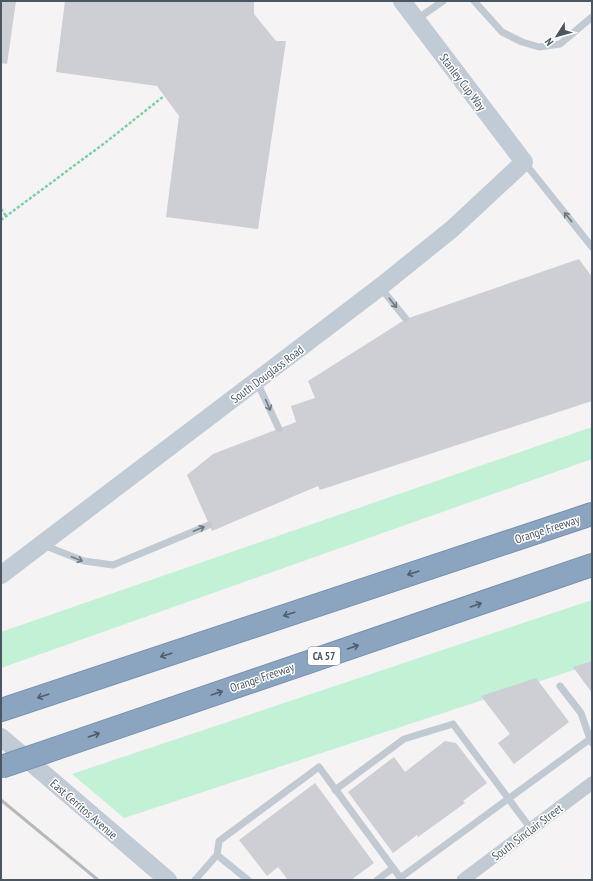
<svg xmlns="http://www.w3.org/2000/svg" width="593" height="881" font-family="'PT Sans Narrow',sans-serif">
  <rect width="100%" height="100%" fill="#f5f3f3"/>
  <g fill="#c3f1d5">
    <polygon points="592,427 592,459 1,668 1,632"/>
    <polygon points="592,600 592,664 124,818 72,774"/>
  </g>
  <g fill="#cdcfd5">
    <polygon points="1,1 16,1 7,64 1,63"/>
    <polygon points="65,1 254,1 254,14 276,41 286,41 258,229 166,217 179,116 157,86 56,72"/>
    <polygon points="579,259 592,277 592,401 320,490 318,486 212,531 187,475 213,454 296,422 291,406 315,398 308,381 406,319"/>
    <polygon points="592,661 592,693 573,667"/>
    <polygon points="536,678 569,722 514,764 498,743 510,734 481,696"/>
    <polygon points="445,741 456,743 487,783 463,801 465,803 418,837 417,835 393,853 348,792 394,757 405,772"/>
    <polygon points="315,783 374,863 351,880 288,880 278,867 267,876 239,840"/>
  </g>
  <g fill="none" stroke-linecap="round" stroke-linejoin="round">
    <defs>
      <g id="highway">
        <polyline points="1,710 592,514"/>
        <polyline points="57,748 592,565"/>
      </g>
    </defs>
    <use href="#highway" stroke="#7690ad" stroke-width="24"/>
    <g stroke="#7ad0a6" stroke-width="2.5" stroke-dasharray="3 2" stroke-linecap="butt">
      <polyline points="1,209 6,216"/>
      <polyline points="1,220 106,142 164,96"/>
    </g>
    <g stroke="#c1cad2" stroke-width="7">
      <polyline points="474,1 502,32 522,42 539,47 560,44 592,17"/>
      <polyline points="417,19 443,1"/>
      <polyline points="524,162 592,247"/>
      <polyline points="380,287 406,319"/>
      <polyline points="257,382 279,429"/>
      <polyline points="43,545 84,561 113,565 209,525"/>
      <polyline points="560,686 581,713 590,739"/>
      <polyline points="335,790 404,739 453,724 531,829"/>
      <polyline points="217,855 248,880"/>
      <polyline points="400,878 590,739 592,743"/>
      <polyline points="195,880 217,855 219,841 319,767 402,880"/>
      <polyline points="377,880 393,868"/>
    </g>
    <polyline stroke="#c1cad2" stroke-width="13" points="463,880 592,783"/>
    <g stroke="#c1cbd6" stroke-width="18">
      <polyline points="1,575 380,287 452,229 524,162 402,1"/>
      <polyline points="1,737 168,880"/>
    </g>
    <use href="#highway" stroke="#8ba5c1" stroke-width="22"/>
    <polyline stroke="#b5b8bd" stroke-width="3" points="1,800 98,880"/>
    <defs>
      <polyline id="highway-bridge" points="1,767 57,748"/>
    </defs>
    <use href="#highway-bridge" stroke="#7690ad" stroke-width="24" stroke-linecap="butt"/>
    <use href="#highway-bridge" stroke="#8ba5c1" stroke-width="22"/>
  </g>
  <defs><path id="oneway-shaft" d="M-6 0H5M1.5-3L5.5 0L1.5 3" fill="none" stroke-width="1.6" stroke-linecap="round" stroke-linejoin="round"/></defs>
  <g stroke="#6e7983">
    <use href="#oneway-shaft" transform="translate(568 217) rotate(-129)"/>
    <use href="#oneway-shaft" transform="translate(393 303) rotate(52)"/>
    <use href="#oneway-shaft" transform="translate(268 405) rotate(66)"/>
    <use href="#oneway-shaft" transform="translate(199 529) rotate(-23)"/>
    <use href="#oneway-shaft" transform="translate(77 559) rotate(22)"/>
  </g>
  <g stroke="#505e6b">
    <use href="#oneway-shaft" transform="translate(413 573) rotate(162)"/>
    <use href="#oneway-shaft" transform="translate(476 605) rotate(-19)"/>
    <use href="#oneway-shaft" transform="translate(289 614) rotate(162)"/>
    <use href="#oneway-shaft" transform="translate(353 647) rotate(-19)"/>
    <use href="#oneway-shaft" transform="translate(166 655) rotate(162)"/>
    <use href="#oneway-shaft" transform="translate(217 693) rotate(-19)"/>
    <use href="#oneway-shaft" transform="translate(43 696) rotate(162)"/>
    <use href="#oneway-shaft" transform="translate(94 735) rotate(-19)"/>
  </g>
  <g text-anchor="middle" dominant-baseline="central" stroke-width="3" stroke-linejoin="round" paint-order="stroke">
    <rect fill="#fff" stroke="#808990" stroke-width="1" x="308" y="647" width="32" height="18" rx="3"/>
    <g font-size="11" font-weight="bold" fill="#4a5661">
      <text x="324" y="656">CA 57</text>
    </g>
    <g font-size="12" fill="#4a5661" stroke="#fff">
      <text transform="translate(463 82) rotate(53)">Stanley Cup Way</text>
      <text transform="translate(267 374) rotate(-37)">South Douglass Road</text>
      <text transform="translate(547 529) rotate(-18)">Orange Freeway</text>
      <text transform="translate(262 677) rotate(-19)">Orange Freeway</text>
      <text transform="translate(84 809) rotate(41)">East Cerritos Avenue</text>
      <text transform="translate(527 832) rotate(-37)">South Sinclair Street</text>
    </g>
  </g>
  <rect width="593" height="881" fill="none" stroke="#4a5661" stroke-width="4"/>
  <g transform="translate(557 36) rotate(233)" stroke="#ffffff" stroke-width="3" paint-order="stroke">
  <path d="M0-3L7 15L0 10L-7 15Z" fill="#4a5661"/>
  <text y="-6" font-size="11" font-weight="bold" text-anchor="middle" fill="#4a5661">N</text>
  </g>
</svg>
